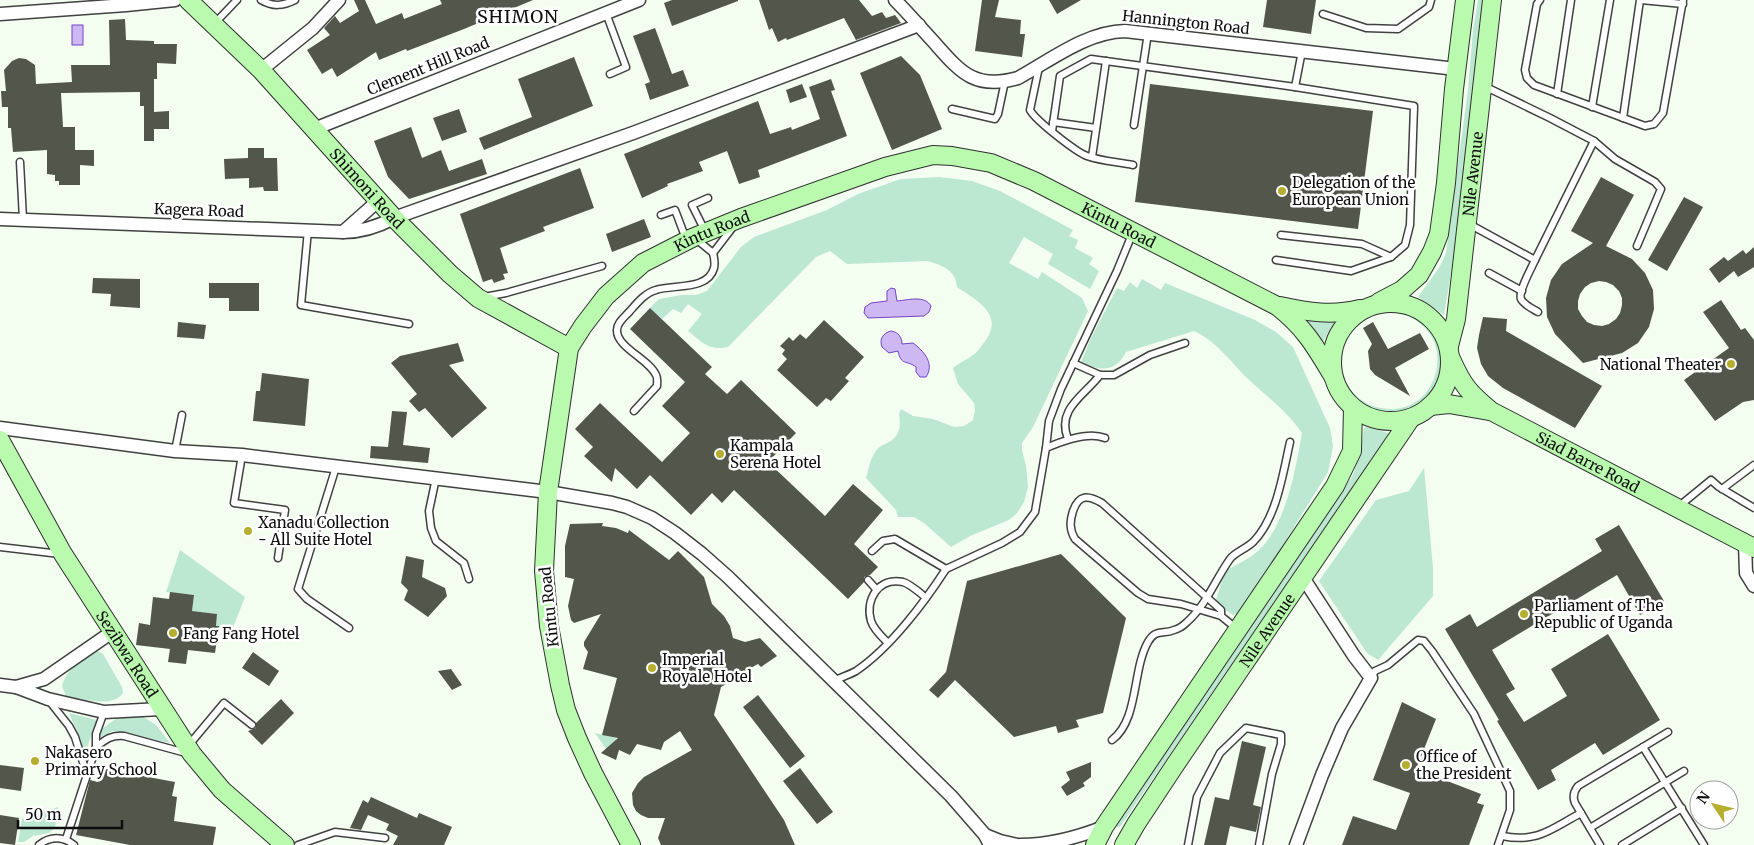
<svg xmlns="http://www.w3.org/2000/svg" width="1754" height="845" font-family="Merriweather,serif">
  <rect width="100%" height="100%" fill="#f3fef0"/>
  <g fill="#bce7d0" fill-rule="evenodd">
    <polygon points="1478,0 1486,0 1454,255 1444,315 1418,297 1439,268 1446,253 1468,90 1473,30"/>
    <path d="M939,177L972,181L1000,191L1073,230L1069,236L1078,240L1075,248L1093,258L1089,264L1099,271L1090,289L1048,264L1053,254L1024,237L1009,263L1038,279L1042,272L1082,298L1088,311L1033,427L1022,443V450L1026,466L1028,487L1024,502L1017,513L1009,520L970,536L951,547L924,523L914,517H898L896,510L866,478C869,469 870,458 876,451C879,446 884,445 889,442C900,436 901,425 899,414L901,409L913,416L933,419L954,427L964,426L973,420L975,410L974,403L958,384L953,368C959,363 966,360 973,355C978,352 982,345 986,340C1004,314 976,300 957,287C956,270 942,265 927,261L847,264L830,251L816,257L728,347C709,351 703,343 688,331L702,314L688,304L681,313L673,309L662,319L650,308L659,299L682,295H696L707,291L741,247L754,237L827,210L858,194L901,179Z"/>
    <path d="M1142,279L1161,290L1165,283L1255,320L1276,332L1293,347L1330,428L1333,446L1328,472L1241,613L1233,615L1221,607L1216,600L1225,571C1236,565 1249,559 1258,551C1286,526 1296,468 1302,433C1287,411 1265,395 1246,377C1230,361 1215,340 1194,331L1126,352C1116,373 1099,371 1081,362L1091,338L1117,288L1124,291L1130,282L1137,288Z"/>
    <path d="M1383,309C1409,308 1434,321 1440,348C1444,366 1439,385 1426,397C1416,407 1402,413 1388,412C1326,407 1322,325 1383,309ZM1394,312C1465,326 1441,420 1381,408C1324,397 1331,315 1394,312Z"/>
    <polygon points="1336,319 1321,345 1307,320"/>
    <polygon points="1367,427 1388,433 1388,435 1120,827 1117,827 1115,826 1353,475 1361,450 1364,428"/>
    <polygon points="1424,468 1433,568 1433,596 1378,660 1367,653 1319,581 1376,500 1409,491"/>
    <polygon points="180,550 245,597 232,630 218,629 218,626 216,626 217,614 192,611 194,595 166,592"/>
    <path d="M98,651L103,654L122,687L123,693C112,708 87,699 71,698L66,696L62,686C65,673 84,653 98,651Z"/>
    <polygon points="69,713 97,720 84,756 78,733"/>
    <polygon points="120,716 142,716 156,725 170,743 113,731 98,738 103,728"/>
    <polygon points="595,733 616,738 612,752 606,749"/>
    <polygon points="58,807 55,828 49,833 33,836 24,842 18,842 22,819"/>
  </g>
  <g fill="#cdb8f3" stroke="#7543c5">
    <rect x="72" y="25" width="11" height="20"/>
    <path d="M891,288L895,289L897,301C908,300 925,295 931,306L929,312L924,316L868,318L864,313L865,307L871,303L887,301V291Z"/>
    <path d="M891,331C898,332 902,337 902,344L913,343C924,351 935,364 926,377H920L916,372V367C907,360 901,366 898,351L889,353L882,347C879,339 883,333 891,331Z"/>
  </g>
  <g fill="#52564b" fill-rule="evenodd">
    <polygon points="354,0 365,0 376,24 402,13 404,19 442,4 440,0 533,0 464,29 407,51 406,49 379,60 376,52 337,77 332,68 322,74 307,50 330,35 324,28 335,16 340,23 359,11"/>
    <polygon points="672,0 738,0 738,1 672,26 664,3"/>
    <polygon points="759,0 859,0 872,16 882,12 886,18 895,15 901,23 856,40 844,18 787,40 786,38 778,42 772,28 769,30"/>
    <polygon points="982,0 999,0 995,17 1021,20 1020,34 1025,34 1022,57 975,51"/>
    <polygon points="1049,0 1081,0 1057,14"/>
    <polygon points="1267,0 1316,0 1311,34 1263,27"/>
    <polygon points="125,19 126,40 154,41 154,44 177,44 176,64 157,63 157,79 154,79 154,112 169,111 169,129 154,129 154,141 144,141 144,106 140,106 140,92 61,93 63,127 75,127 75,150 94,150 94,166 80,165 80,185 59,185 59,181 55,181 55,175 47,174 47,150 13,152 11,128 8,128 8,107 2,107 1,91 6,91 4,70 12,61 19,58 26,59 35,65 36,84 72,82 71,65 110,65 109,20"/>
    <polygon points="655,28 672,74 683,70 689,86 650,100 645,84 650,82 633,36"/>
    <polygon points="901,56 920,75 942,129 892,150 860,73"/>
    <polygon points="574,57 593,106 484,150 479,138 532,117 518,79"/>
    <polygon points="831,79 835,90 831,91 847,136 758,170 760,177 739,184 727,151 699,162 703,171 667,184 668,186 642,198 624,154 758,101 770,134 791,127 792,130 820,119 809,87"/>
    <polygon points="802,84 807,97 790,103 786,90"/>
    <polygon points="1150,84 1373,111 1358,229 1135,202"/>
    <polygon points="459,109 467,132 442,141 433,118"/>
    <polygon points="411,127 422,158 441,150 449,171 482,159 487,174 409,199 388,177 374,141"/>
    <polygon points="248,148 264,148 264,158 277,158 278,191 264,191 263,187 249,188 249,178 225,179 224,159 248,158"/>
    <polygon points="580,168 594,208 543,227 545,231 500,248 508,273 503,274 505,279 494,283 492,279 483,282 460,214"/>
    <path d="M1601,177L1634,195L1606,246L1632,259L1645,273L1653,290L1654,309L1649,327L1638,343L1622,353L1583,363L1555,334L1547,317L1546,298L1551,280L1562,264L1593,243L1571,231ZM1599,281L1606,282L1613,285L1619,291L1622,298V305L1620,313L1616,319L1609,324L1602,326L1594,325L1587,322L1582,316L1578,309V301L1580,294L1585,287L1591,283Z"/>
    <polygon points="1684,197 1703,207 1667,271 1648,260"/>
    <polygon points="644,219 651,237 612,252 606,234"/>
    <polygon points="1754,247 1754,267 1738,277 1734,271 1719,283 1709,269 1724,257 1728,261 1743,250 1746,254"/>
    <polygon points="93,278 140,279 140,308 110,306 111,294 92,293"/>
    <polygon points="209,283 259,283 259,311 229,311 229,298 209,298"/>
    <polygon points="1721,300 1741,330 1745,328 1754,340 1754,400 1743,402 1715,421 1684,380 1729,348 1703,312"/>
    <polygon points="650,308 712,367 705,374 727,394 741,380 796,433 768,462 825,516 853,484 883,510 854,544 878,567 870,575 864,577 864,582 848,599 734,490 722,503 712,493 691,515 650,475 637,489 615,468 612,482 584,456 593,447 575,429 600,403 662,462 690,433 662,406 685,382 630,329"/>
    <polygon points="1483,317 1507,319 1506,331 1602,386 1575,428 1503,388 1488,376 1481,364 1477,348 1479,335"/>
    <polygon points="824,320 864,357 845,378 849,381 831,401 826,398 817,407 777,370 787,359 782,354 785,350 780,346 789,337 793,341 800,334 806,339"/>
    <polygon points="178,322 206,325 204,339 177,337"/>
    <polygon points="1373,322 1388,349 1420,333 1429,349 1395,368 1410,396 1375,375 1370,369 1368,351 1372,344 1363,328"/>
    <polygon points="458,343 464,361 449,365 487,408 452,438 425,408 419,412 409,401 417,394 391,363 400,356"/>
    <polygon points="262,373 309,379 305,426 253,421 256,391 260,391"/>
    <polygon points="392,411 407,412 403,445 430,448 428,463 370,458 371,446 388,447"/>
    <polygon points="603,523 602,526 616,528 628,533 629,530 669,560 678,551 704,577 712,604 724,616 730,626 733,638 745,642 760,638 777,656 761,667 758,664 740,674 731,676 728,683 721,687 714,715 784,820 795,845 661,845 658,838 665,818 648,818 641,815 636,811 633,805 632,793 638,783 644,777 692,750 680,731 664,742 661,750 637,744 630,755 619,750 616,760 601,753 618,738 602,735 617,678 583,669 588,652 584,646 584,642 601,614 574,623 571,620 568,606 574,579 565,577 565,546 570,524"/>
    <polygon points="1619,525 1664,601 1640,615 1617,575 1492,650 1515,689 1506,694 1524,722 1567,696 1551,669 1608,634 1660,720 1603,755 1595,743 1551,770 1556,780 1538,790 1497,721 1499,720 1445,629 1470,614 1477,627 1602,551 1595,539"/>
    <polygon points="1061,554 1126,618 1103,713 1076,720 1079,727 1058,733 1056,726 1014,737 955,680 938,698 929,690 946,672 967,581"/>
    <polygon points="406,556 424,560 422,577 445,588 447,596 428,617 404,600 408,590 401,583"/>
    <polygon points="170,592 194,595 192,611 217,614 216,626 219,626 215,653 188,650 186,664 168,662 170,649 136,645 139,623 150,625 153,597 169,599"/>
    <polygon points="253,652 279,671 269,686 242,668"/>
    <polygon points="451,669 462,685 452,690 438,671"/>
    <polygon points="758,695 805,756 790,768 743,707"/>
    <polygon points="281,699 294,713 262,745 248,731 256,728 256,723"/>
    <polygon points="1402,702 1436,719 1416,769 1481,794 1477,803 1484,805 1469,845 1342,845 1353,816 1396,830 1410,793 1373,780"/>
    <polygon points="1242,741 1266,747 1253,805 1261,807 1256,832 1230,826 1226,845 1204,845 1215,797 1229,800"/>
    <polygon points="1091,762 1091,777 1083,783 1085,786 1067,796 1061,787 1070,780 1066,772"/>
    <polygon points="0,765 24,768 21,791 0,788"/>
    <polygon points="100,768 175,782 172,796 177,797 174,821 216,827 213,845 130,845 76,835 90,780 98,782"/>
    <polygon points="800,768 833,812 817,824 783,781"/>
    <polygon points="371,797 417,818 419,813 452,827 444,845 393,845 398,836 386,830 389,824 368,815 361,830 350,828 363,800 368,803"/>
    <polygon points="0,815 19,818 15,845 0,843"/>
  </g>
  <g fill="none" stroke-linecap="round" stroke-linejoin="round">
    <defs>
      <g id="lane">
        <path d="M261,0C273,7 283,6 295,0"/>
        <polyline points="1540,0 1537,4 1525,70 1527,78 1534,85 1645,126 1654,124 1663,113 1683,0"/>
        <polyline points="1641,0 1683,4"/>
        <polyline points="606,13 626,67 610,74"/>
        <polyline points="1323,14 1366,28 1398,29 1429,7 1431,0"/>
        <polyline points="215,23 237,0"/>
        <path d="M1039,67L1030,110C1035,120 1076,152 1087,156C1101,161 1118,162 1133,165"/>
        <polyline points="1484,86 1550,118 1594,141"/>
        <polyline points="1557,94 1571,0"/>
        <polyline points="1592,107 1610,0"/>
        <polyline points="952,109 995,119 998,114 1005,81"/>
        <polyline points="1623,118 1640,0"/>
        <polyline points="1053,122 1096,128"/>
        <polyline points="1134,125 1148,33"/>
        <polyline points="1052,131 1060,76 1091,59 1295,87"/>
        <polyline points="1092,157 1106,61"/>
        <polyline points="20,162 23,219"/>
        <polyline points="661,215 675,210 686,239"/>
        <polyline points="1469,224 1535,260 1594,141 1615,159 1655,182 1661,189 1637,246"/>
        <polyline points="308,230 301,305 409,324"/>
        <polyline points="705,231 692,205 708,198"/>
        <polyline points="1281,235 1362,244 1391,257"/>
        <polyline points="696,239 713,253 733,227"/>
        <polyline points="1276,260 1351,271 1391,257 1405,245 1410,225 1414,106 1295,87 1302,51"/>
        <path d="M1535,260C1531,269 1518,292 1521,299C1524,305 1533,309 1538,312"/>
        <polyline points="1489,273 1522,291"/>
        <polyline points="484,297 506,293 602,266"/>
        <polyline points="1073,363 1100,375 1114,375 1150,355 1185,343"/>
        <path d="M634,411L657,386C657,382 658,378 656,375C649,359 616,347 617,330C617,322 625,317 630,311C637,303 645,293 656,290C673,284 708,291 714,268C715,264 714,257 713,253"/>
        <path d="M1068,439C1056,409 1084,396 1100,375"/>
        <path d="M1046,448C1062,441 1088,431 1105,438"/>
        <polyline points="175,451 182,415"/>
        <polyline points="242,455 234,503 285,510 278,558"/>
        <polyline points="336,467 298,589 307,599 349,628"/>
        <polyline points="436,478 429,511 431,528 436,541 464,563 469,579"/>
        <polyline points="1722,489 1754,465"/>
        <polyline points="1678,507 1711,480 1719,487 1754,508"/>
        <polyline points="0,547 60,554"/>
        <polyline points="946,569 1002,543 1020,532 1035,512 1046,448 1049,421 1061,389 1117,271 1133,232"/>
        <polyline points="868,580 876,589"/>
        <path d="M1221,616V610L1102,503C1088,495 1079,494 1073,511C1070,521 1069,529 1075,539L1138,593L1148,599L1181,604L1221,616L1237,629"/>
        <path d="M888,643C882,637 874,630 871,621C865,600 878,577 903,582C910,584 919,592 925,597"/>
        <polyline points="1371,678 1375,671 1388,665 1418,640 1424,641 1432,651 1474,714 1510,791 1510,810 1498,845"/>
        <path d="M834,681C841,677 849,675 856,671C890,648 924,603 946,569L895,539L883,541L872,551"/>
        <polyline points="50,702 69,726 75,737 87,775 66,839"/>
        <path d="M1112,740C1139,720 1132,670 1148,642C1156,628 1163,635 1174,630C1178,629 1184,625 1187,622C1207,604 1215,580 1230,559C1235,552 1248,548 1254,541C1277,517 1283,473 1290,442"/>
        <polyline points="188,746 224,703 252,725"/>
        <path d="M96,747C106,739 111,735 124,736L186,753"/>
        <polyline points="1643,747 1704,845"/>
        <polyline points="87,775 96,747 96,734 104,712"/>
        <polyline points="1590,828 1684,771"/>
        <path d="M1502,836C1538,843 1551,829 1581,813"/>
        <path d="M39,845C50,836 63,836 74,845"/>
        <polyline points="298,845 335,832 385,838"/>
        <polyline points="1188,845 1197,797 1220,753 1246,728 1281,735 1281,744 1272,774 1259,845"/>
        <path d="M1600,845L1575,803C1572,796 1574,791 1578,786L1668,732"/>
        <polyline points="1622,845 1682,808"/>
      </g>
      <g id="street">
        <path d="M895,0C908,13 920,27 932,40C959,70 973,91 1018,78C1051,60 1086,32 1125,31L1456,69"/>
        <polyline points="0,14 126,5 175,0"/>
        <polyline points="261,70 313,28 339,0"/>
        <polyline points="314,129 639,0"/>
        <path d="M0,219L343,232C362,232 377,227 394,218L633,133L919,25"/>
        <polyline points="343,232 379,200"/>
        <polyline points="0,428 175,451 242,455 548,492 612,503 627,507 652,518 675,533 702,554 728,577 951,796 985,835 990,845"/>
        <polyline points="1745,543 1746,573 1754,586"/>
        <polyline points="0,685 16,687 48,699 104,712 161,709"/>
        <polyline points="16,687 44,679 112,632"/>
        <polyline points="985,835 1000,841 1017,845"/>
        <path d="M1020,845C1050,845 1076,838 1104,827"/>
        <polyline points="1296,845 1322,775 1342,728 1371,678 1354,656 1302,576"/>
      </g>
      <g id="secondary">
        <path id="s1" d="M188,0L261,70L394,218L450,274L478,298L569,348"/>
        <polyline points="1379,302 1402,290 1419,275 1432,252 1439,234 1446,183 1454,89 1465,0"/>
        <circle cx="1391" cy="362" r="59"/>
        <path d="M1280,306C1308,312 1332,316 1360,309"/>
        <path id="s2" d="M1449,346L1456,319L1492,0"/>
        <path id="s3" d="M1451,359C1463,386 1469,393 1491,411L1754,548"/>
        <polyline points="1430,406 1449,404 1489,411"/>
        <path id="s4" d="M0,440L63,554L192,754L222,790L285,845"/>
        <path id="s5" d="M631,845L593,773L577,738L566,710L560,685L549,626L544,571L548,492L569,348L583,326L606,296L643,263L692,238L741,218L885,167L933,155L952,156L991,163L1034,181L1277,306C1305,328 1315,346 1333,376"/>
        <polyline points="1095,845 1104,827 1335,486 1352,451 1353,408"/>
        <path id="s6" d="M1124,845L1136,824L1175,765L1411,418"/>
      </g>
    </defs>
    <use href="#lane" stroke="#414141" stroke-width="9"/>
    <use href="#street" stroke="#414141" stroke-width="15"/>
    <use href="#secondary" stroke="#303030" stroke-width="20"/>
    <use href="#lane" stroke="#fff" stroke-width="6"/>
    <use href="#street" stroke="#fff" stroke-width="12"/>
    <use href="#secondary" stroke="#b9faaf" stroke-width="18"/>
  </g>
  <g fill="#b6ae2e" stroke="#fff" stroke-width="2">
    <circle cx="1282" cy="191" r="5"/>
    <circle cx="1731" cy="364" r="5"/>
    <circle cx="720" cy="454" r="5"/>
    <circle cx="248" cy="531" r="5"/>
    <circle cx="1524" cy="614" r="5"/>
    <circle cx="173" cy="633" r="5"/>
    <circle cx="652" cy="668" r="5"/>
    <circle cx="35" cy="761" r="5"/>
    <circle cx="1406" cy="765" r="5"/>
  </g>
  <g text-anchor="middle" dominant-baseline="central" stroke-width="5" stroke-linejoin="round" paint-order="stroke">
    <g font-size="15" fill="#0e0e0e" stroke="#fff">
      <text transform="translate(1186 22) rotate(6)">Hannington Road</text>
      <text transform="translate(428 66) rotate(-22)">Clement Hill Road</text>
      <text stroke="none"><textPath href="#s2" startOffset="174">Nile Avenue</textPath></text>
      <text stroke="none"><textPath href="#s1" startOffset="260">Shimoni Road</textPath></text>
      <text transform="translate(199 210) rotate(2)">Kagera Road</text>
      <text stroke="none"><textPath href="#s5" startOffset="1140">Kintu Road</textPath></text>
      <text stroke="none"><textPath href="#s5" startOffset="705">Kintu Road</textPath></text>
      <text stroke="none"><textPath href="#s3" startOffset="176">Siad Barre Road</textPath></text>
      <text transform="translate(549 607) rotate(-96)">Kintu Road</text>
      <text stroke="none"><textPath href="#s6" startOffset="258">Nile Avenue</textPath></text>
      <text stroke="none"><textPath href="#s4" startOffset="249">Sezibwa Road</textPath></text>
    </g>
    <g font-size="15" fill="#0e0e0e" stroke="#fff" text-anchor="start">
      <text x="1292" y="182">Delegation of the<tspan x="1292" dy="17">European Union</tspan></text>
      <text x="1721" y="364" text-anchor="end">National Theater</text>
      <text x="730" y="445">Kampala<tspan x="730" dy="17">Serena Hotel</tspan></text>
      <text x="258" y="522">Xanadu Collection<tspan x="258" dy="17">- All Suite Hotel</tspan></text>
      <text x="1534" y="605">Parliament of The<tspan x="1534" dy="17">Republic of Uganda</tspan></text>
      <text x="183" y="633">Fang Fang Hotel</text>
      <text x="662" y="659">Imperial<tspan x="662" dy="17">Royale Hotel</tspan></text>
      <text x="45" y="752">Nakasero<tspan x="45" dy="17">Primary School</tspan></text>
      <text x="1416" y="756">Office of<tspan x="1416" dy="17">the President</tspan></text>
    </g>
    <g font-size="18" letter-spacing="1" fill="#0e0e0e" stroke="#fff">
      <text x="518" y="16">SHIMON</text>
    </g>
  </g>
  <g transform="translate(1714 805) rotate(305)"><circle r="24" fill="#ffffff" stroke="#9f9f9f"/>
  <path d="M0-4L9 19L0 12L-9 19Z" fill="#b6ae2e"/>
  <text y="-8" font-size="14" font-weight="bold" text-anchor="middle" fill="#0e0e0e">N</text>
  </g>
  <path d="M18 820v8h104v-8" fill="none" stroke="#0e0e0e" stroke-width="2.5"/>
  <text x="25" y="820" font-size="15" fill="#0e0e0e" stroke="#ffffff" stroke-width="4" paint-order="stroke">50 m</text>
</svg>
